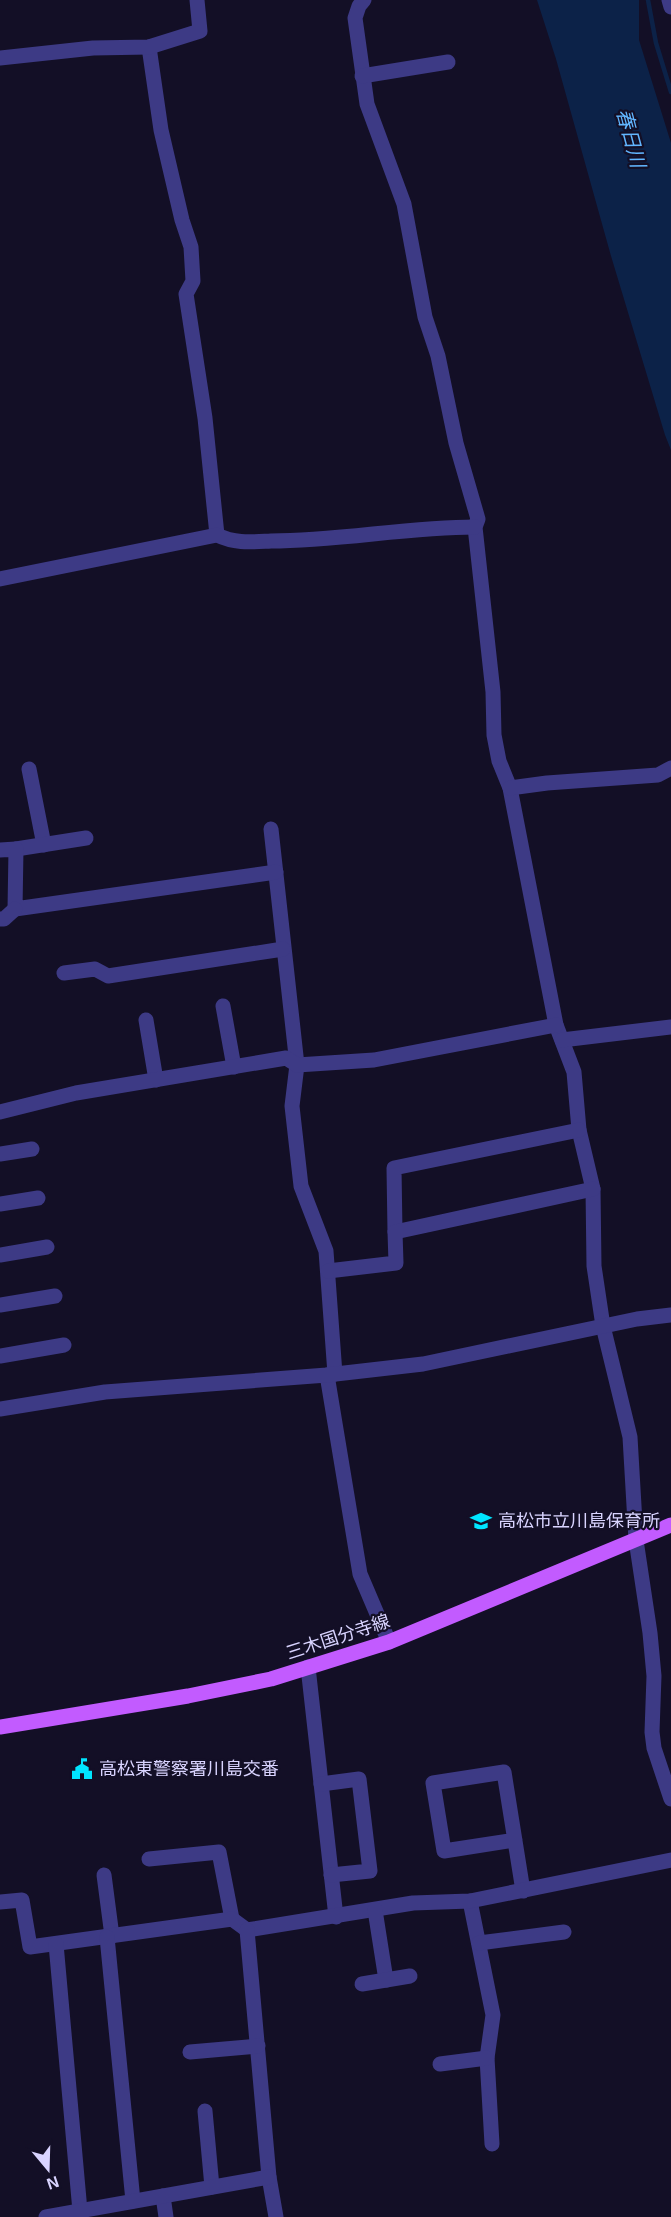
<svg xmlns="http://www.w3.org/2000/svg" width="671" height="2217" font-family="Helvetica,'Noto Sans JP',sans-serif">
  <rect width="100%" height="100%" fill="#130f26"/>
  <polygon fill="#0c2248" points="537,0 639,0 639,40 671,143 671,450 665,435 611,256 556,59"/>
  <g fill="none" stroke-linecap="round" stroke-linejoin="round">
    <polyline stroke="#0c2248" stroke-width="4.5" points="648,0 656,43 671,92"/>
    <g stroke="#3d3a85" stroke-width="15">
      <polyline points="364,0 359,6 355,18 367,104 404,204 425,317 438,356 456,443 478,519 475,527 493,692 494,735 499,761 510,788 556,1025 574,1072 579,1130 593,1189 594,1266 603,1326 630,1437 636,1540 650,1633 654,1676 652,1732 654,1748 671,1799"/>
      <polyline points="669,0 671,7"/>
      <polyline points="149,47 161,130 182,220 191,247 193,281 186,294 205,418 217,535"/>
      <polyline points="0,58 93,48 149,47 200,31 197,0"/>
      <polyline points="362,76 448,62"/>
      <path d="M0,579L217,535C236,544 251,542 271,541C339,541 407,527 475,527"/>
      <polyline points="29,769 44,845"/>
      <polyline points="510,788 547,783 658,775 671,768"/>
      <polyline points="271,829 297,1065 292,1106 301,1186 326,1251 335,1374"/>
      <polyline points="16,849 86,838"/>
      <polyline points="0,850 16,849 15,909 276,872"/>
      <polyline points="0,919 4,919 15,909"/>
      <polyline points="64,973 95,969 108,976 283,949"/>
      <polyline points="223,1006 234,1067"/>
      <polyline points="146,1020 156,1080"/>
      <polyline points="562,1040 671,1027"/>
      <polyline points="0,1112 76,1093 286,1058 297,1065 374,1060 556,1025"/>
      <polyline points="0,1154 32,1149"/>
      <polyline points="0,1204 38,1198"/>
      <polyline points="395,1232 394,1168 579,1130"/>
      <polyline points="0,1255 47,1247"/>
      <polyline points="328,1271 396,1263 395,1232 593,1189"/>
      <polyline points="0,1305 55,1296"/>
      <polyline points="0,1356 64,1345"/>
      <polyline points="327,1375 360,1574 389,1642"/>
      <polyline points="0,1409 105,1392 327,1375 423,1364 637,1319 671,1315"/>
      <polyline points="308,1667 336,1917"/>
      <polyline points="321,1784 359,1779 370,1871 331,1875"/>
      <polyline points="515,1840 444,1851 433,1783 504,1772 523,1891"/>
      <polyline points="149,1859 219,1852 232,1919"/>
      <polyline points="104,1875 112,1936"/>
      <polyline points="470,1901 493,2015 487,2058 492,2144"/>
      <polyline points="0,1902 22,1900 30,1947 232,1919 247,1930 413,1903 470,1901 671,1860"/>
      <polyline points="375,1910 386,1980"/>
      <polyline points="247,1930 269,2177 276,2217"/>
      <polyline points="107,1937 133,2201"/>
      <polyline points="479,1943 564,1932"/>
      <polyline points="56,1944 80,2211"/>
      <polyline points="362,1984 410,1976"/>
      <polyline points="190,2052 258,2046"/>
      <polyline points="440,2064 487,2058"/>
      <polyline points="205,2111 212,2187"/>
      <polyline points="163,2196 166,2217"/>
      <polyline points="46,2217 269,2177"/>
    </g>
    <polyline stroke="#c25bff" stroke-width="15" points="0,1727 188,1696 271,1679 389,1642 671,1525"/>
  </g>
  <defs>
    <symbol id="school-bare" viewBox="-9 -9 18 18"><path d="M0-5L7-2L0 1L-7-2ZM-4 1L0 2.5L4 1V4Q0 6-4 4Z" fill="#00e5ff" stroke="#130f26" stroke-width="2.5" paint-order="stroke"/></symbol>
    <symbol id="civic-bare" viewBox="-9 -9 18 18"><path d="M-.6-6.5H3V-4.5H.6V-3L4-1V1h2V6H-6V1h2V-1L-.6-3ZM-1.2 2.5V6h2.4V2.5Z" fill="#00e5ff" stroke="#130f26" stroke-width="2.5" paint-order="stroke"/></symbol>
  </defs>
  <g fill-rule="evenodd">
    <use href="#school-bare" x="466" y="1506" width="30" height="30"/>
    <use href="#civic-bare" x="67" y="1754" width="30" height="30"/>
  </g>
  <g text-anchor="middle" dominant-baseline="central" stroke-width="4.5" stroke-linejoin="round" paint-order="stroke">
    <g font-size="18" fill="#d9d4ff" stroke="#130f26" text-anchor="start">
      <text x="498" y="1521">高松市立川島保育所</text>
      <text x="99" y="1769">高松東警察署川島交番</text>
    </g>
    <g font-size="18" fill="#d9d4ff" stroke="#130f26">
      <text transform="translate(338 1637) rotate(-18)">三木国分寺線</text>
    </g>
    <g font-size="20" font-style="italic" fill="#62b6ff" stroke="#130f26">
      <text transform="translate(631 138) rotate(75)">春日川</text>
    </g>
  </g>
  <g transform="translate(48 2169) rotate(161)" stroke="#130f26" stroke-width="4.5" paint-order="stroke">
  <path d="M0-4.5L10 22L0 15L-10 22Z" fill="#d9d4ff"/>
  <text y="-9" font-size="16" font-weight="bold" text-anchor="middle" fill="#d9d4ff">N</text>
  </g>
</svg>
